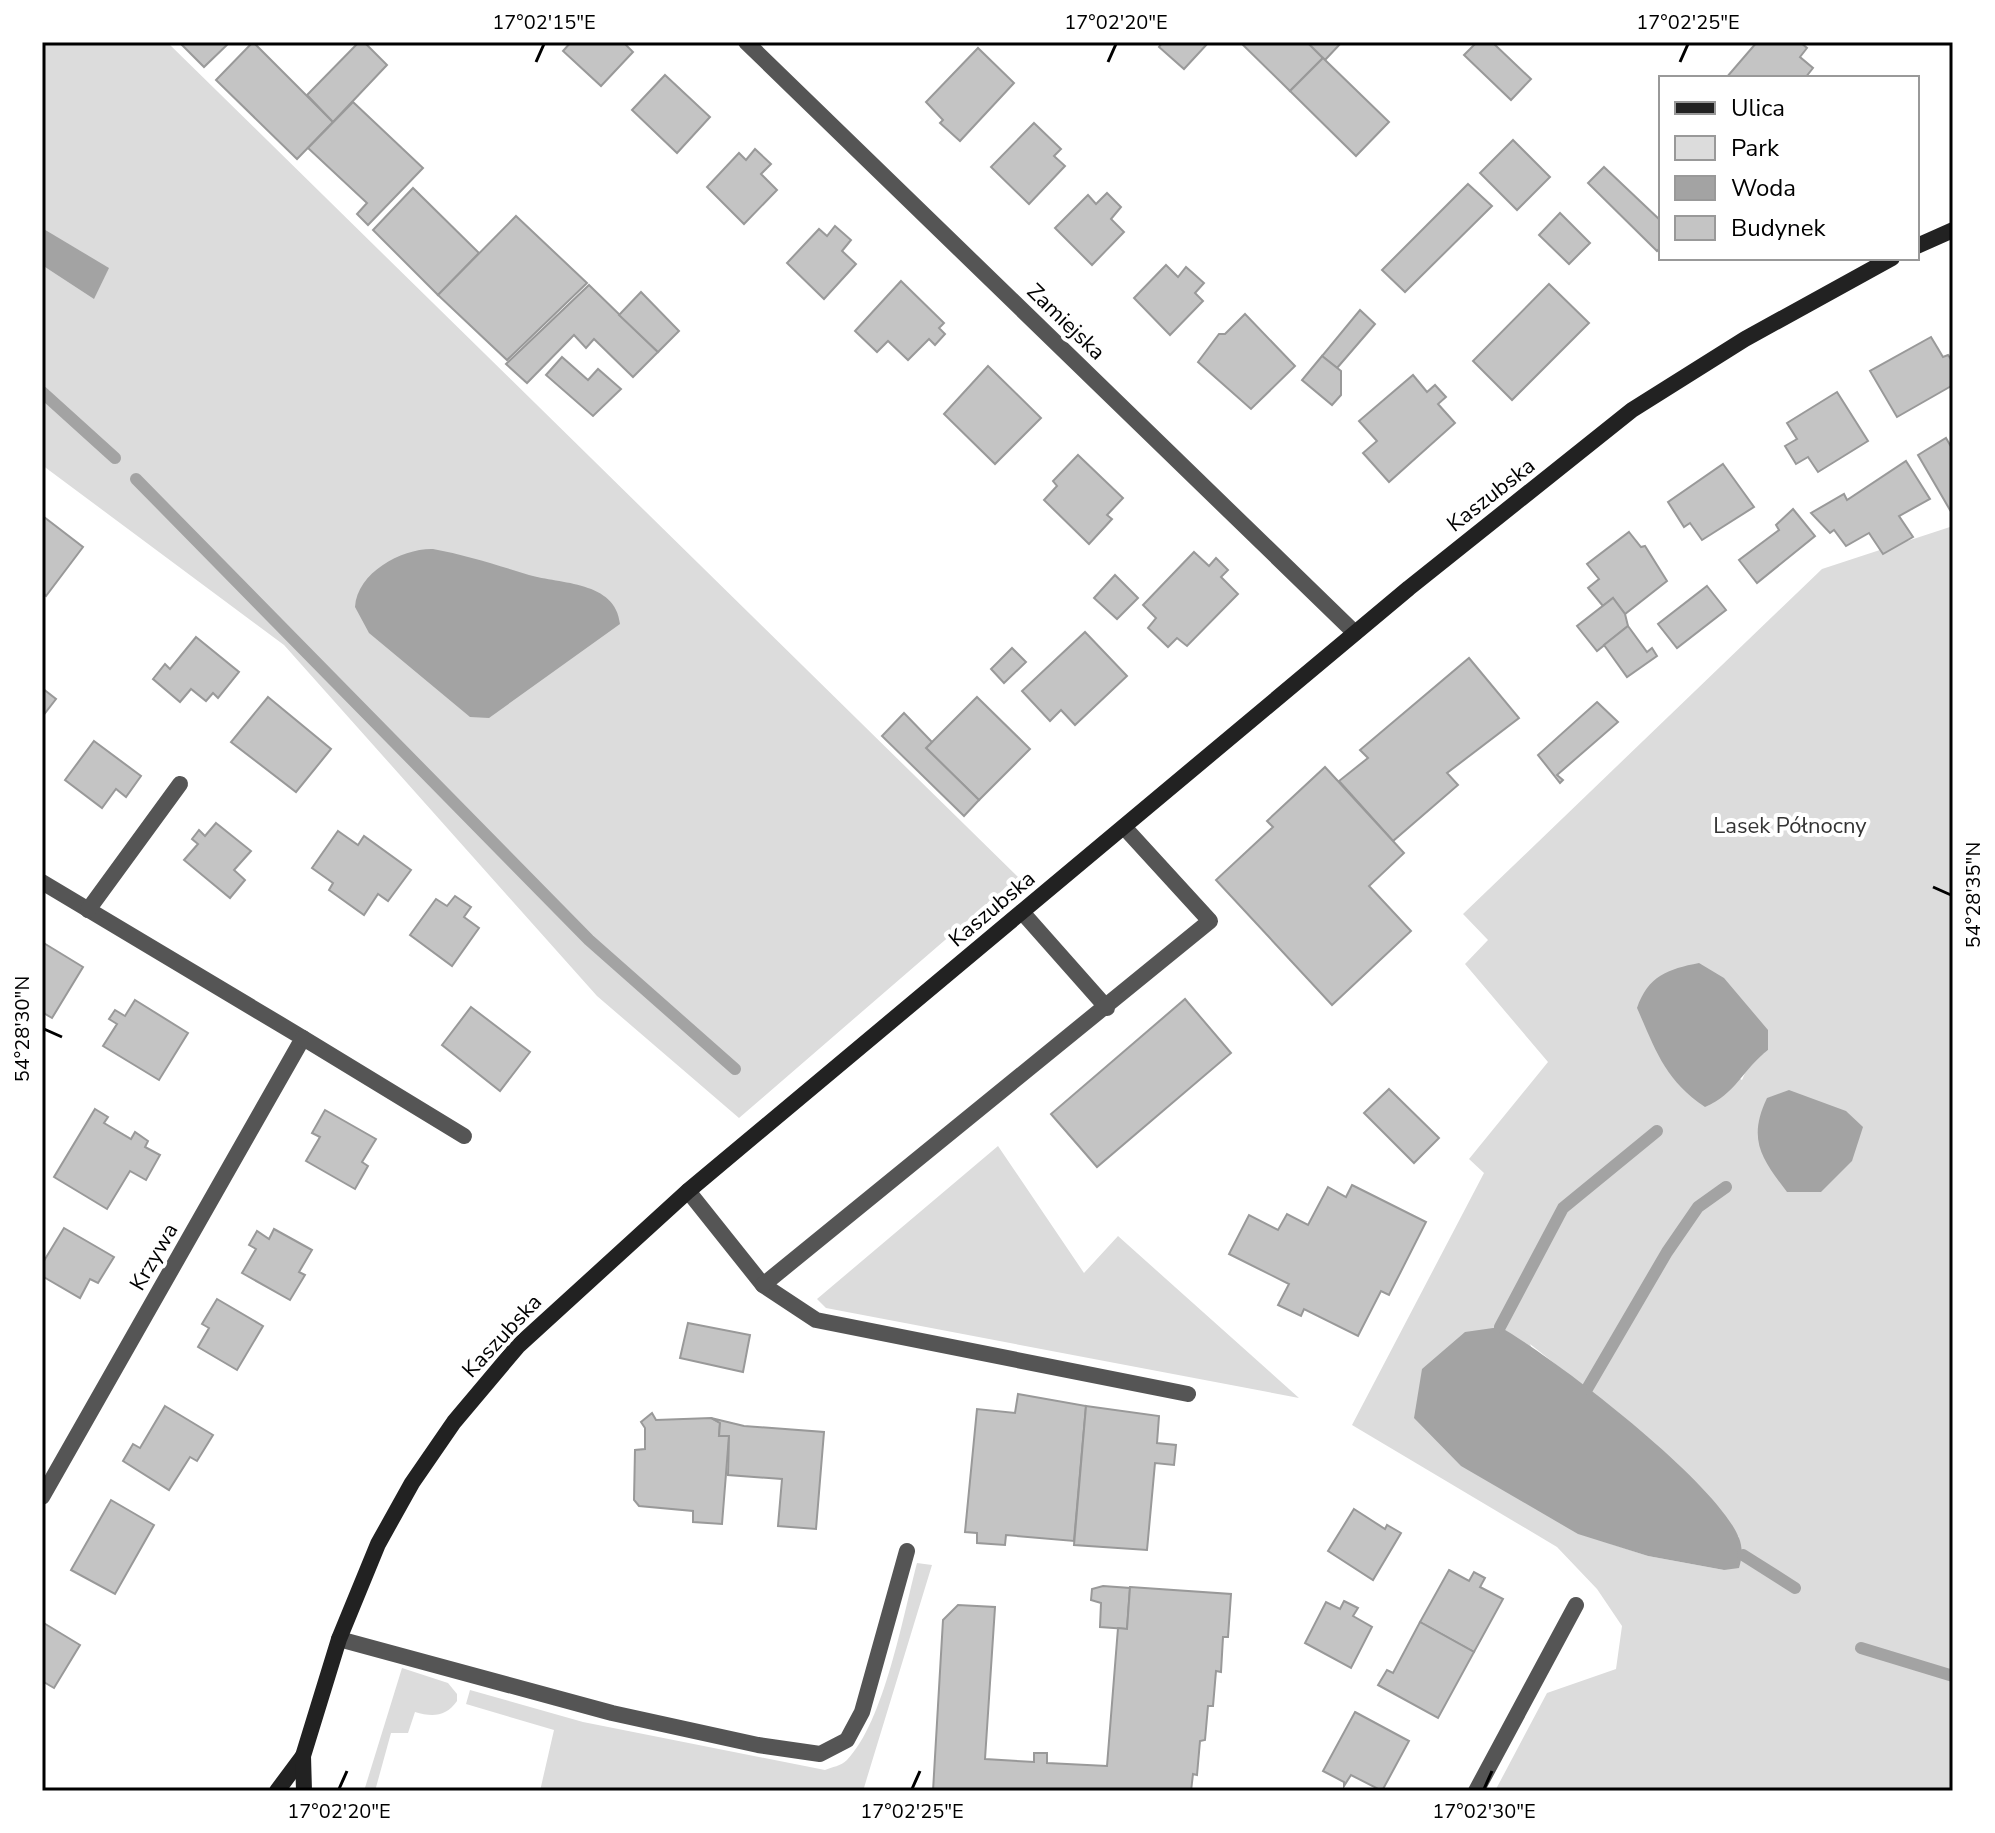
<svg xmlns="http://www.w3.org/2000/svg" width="1995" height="1833" font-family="'Nunito Sans',sans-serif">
  <rect width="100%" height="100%" fill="#fff"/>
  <g fill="#dcdcdc" fill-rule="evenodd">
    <polygon points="42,42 167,42 1018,877 739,1118 597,996 284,645 42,465"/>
    <path d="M1953,526V1791H1495L1547,1693L1616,1669L1622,1626L1597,1589L1557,1547L1352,1425L1484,1173L1469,1159L1548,1062L1465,964L1488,940L1463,914L1822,569ZM1637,1008L1768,1050L1749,1064L1742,1080ZM1530,1344C1608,1406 1679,1455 1739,1537L1724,1570L1648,1556L1611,1544Z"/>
    <polygon points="998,1146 1084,1273 1118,1236 1299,1398 826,1308 817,1299"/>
    <path d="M917,1563L932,1565L863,1791H540L554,1730L466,1704L470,1690L583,1722L825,1770C832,1767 841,1766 847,1760C884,1722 903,1616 917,1563Z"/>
    <path d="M402,1668L448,1683L457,1694V1701C446,1717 432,1717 415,1712L408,1733H391L375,1791H364Z"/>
  </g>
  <g fill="#a3a3a3">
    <polygon points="42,228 109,268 94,299 42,265"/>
    <path d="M433,549C466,555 497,565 529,575C560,584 616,581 620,624L489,718L470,717L369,633L355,607C357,572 403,548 433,549Z"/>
    <path d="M1699,963L1724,978L1768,1030V1050C1744,1068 1735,1095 1705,1107C1665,1080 1656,1051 1637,1008C1648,976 1668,969 1699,963Z"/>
    <path d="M1789,1090L1846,1111L1863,1127L1852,1161L1821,1192H1787C1762,1159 1747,1140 1767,1098Z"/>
    <path d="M1500,1327C1555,1358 1717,1482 1739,1538C1743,1548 1742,1558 1739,1568L1724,1570L1648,1556L1578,1534L1461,1466L1414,1418L1422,1369L1465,1332Z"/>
  </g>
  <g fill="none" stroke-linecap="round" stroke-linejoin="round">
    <g stroke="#a3a3a3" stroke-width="12">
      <polyline points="42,392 115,458"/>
      <polyline points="136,479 589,940 735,1069"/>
      <polyline points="1500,1327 1563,1208 1657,1131"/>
      <polyline points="1587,1389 1667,1252 1698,1207 1726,1187"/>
      <polyline points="1743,1555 1795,1588"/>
      <polyline points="1861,1648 1953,1676"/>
    </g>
  </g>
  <g fill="#c4c4c4" stroke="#999" stroke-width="2">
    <polygon points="179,42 230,42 204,67"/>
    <polygon points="253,42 333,122 297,159 216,80"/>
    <polygon points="359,42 364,42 387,65 333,122 307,95"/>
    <polygon points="571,42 623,42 633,52 601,86 563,51"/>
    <polygon points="1163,42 1209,42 1184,69 1159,47"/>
    <polygon points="1240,42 1307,42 1323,58 1290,91"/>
    <polygon points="1307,42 1342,42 1325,60"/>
    <polygon points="1477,42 1492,42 1531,79 1511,100 1464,55"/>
    <polygon points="1757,42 1800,42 1807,48 1800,57 1813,68 1805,78 1726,78"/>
    <polygon points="978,48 1014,83 960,141 940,123 943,120 926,102"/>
    <polygon points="1323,58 1389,122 1356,156 1290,91"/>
    <polygon points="665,75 710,117 677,153 632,110"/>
    <polygon points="353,102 423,168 368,225 357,214 367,203 308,148"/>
    <polygon points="1034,123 1061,149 1054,156 1065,166 1029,204 991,167"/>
    <polygon points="1513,140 1550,177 1517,210 1480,173"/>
    <polygon points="755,149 771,164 761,174 777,190 744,224 707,187 739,153 746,160"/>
    <polygon points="1604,167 1661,221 1661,247 1657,251 1588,183"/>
    <polygon points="1468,184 1492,206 1405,292 1382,270"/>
    <polygon points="413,188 479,253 438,295 373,230"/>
    <polygon points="1107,193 1121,207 1111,219 1124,232 1092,265 1055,228 1088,195 1096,204"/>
    <polygon points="1560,213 1590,243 1569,264 1539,235"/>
    <polygon points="516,216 587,283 507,360 438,295"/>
    <polygon points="835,226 851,240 842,251 856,264 824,299 787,263 819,229 827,236"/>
    <polygon points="1166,265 1178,277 1186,267 1204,283 1195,293 1203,301 1170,335 1134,298"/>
    <polygon points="901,281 944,323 939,328 945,334 935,345 929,339 908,360 888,341 877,352 855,331"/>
    <polygon points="1549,284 1589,323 1512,400 1473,361"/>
    <polygon points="589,285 658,352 633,377 594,339 586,348 574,335 527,383 506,364"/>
    <polygon points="641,292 679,331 658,352 619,315"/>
    <polygon points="1360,310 1375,324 1337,368 1322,356"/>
    <polygon points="1245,314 1295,366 1251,409 1198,362 1219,334 1225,334"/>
    <polygon points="1931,337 1943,357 1948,355 1953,362 1953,385 1897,417 1870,371"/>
    <polygon points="1322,356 1341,371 1341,395 1332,405 1302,380"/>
    <polygon points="562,357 588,380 598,369 621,389 593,416 546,375"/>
    <polygon points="988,366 1041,418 995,464 944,414"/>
    <polygon points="1413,375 1427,392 1435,385 1446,397 1438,404 1455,423 1389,482 1363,453 1377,441 1359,421"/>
    <polygon points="1837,392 1868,441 1818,472 1808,457 1796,464 1785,446 1797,439 1787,423"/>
    <polygon points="1946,438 1953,450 1953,508 1950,510 1918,455"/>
    <polygon points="1078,455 1123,498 1107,515 1112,519 1089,544 1044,500 1057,486 1053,481"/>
    <polygon points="1906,461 1930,499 1899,516 1913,537 1883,554 1869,533 1846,546 1834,530 1830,533 1811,513 1844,494 1847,500"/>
    <polygon points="1723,464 1754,507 1702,540 1690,523 1684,527 1668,502"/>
    <polygon points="1793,509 1815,536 1757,583 1739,560 1779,530 1776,525"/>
    <polygon points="44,517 83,547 46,596 42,592"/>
    <polygon points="1629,532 1641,547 1645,546 1667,581 1625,614 1613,598 1603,606 1588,588 1599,579 1587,564"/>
    <polygon points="1194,552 1209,566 1216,558 1228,570 1221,577 1238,594 1187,646 1177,638 1168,647 1148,628 1156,618 1143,605"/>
    <polygon points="1115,575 1138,598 1117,619 1094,598"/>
    <polygon points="1707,586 1726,610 1677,648 1658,624"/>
    <polygon points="1613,598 1625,614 1628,626 1597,651 1577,626"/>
    <polygon points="1628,626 1647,652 1652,648 1657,656 1627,677 1604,645"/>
    <polygon points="1085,632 1127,676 1075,725 1061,710 1050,721 1022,691"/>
    <polygon points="196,637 239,672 218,698 213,693 206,701 191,689 180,702 153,679 165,664 170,669"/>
    <polygon points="1012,648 1026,662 1004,683 991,669"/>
    <polygon points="1469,658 1519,718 1447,773 1458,785 1393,841 1339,781 1368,758 1360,750"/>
    <polygon points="42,688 56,699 42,717"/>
    <polygon points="268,697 331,749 296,792 231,742"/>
    <polygon points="977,697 1030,749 979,800 926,748"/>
    <polygon points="1597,702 1618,722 1557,775 1563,780 1560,783 1538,755"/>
    <polygon points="904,713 932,742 926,748 979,800 964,816 882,736"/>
    <polygon points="94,741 141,776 126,797 116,789 102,808 65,780"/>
    <polygon points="1325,767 1404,853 1369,886 1411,931 1332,1005 1216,880 1273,827 1267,821"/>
    <polygon points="216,823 251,851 234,870 245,880 230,898 184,860 198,844 192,839 199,830 205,836"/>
    <polygon points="338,831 358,845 364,836 411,870 388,901 378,894 364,915 329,890 333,883 312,868"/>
    <polygon points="455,896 471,907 464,917 479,928 452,966 410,935 436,899 447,906"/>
    <polygon points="42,942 83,967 52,1018 42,1012"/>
    <polygon points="1185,999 1231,1053 1097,1167 1051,1114"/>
    <polygon points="135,1000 188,1033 159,1080 103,1046 117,1024 109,1019 115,1010 125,1016"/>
    <polygon points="471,1007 530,1052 500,1091 442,1045"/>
    <polygon points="1389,1089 1439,1138 1414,1163 1364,1113"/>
    <polygon points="95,1109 108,1117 104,1123 131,1139 135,1132 148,1141 145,1147 160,1155 146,1180 130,1171 107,1209 54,1177"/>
    <polygon points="325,1110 376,1139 362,1162 368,1166 355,1189 306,1161 320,1137 312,1133"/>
    <polygon points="1352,1185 1426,1222 1389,1295 1381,1291 1358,1336 1304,1309 1301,1316 1278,1305 1289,1284 1229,1254 1249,1215 1278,1230 1287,1214 1308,1225 1328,1187 1346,1197"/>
    <polygon points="64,1228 114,1257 98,1283 90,1279 80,1298 42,1276 42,1264"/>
    <polygon points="274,1229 312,1250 299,1272 305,1275 290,1300 242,1273 256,1249 249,1245 257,1231 269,1239"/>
    <polygon points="217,1299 263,1326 237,1370 198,1347 209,1328 202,1324"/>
    <polygon points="688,1323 750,1335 743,1372 680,1358"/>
    <polygon points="1018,1394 1086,1406 1074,1541 1006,1535 1005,1545 977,1543 977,1533 965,1532 977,1409 1015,1413"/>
    <polygon points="165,1406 213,1435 197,1461 190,1457 169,1490 123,1461 133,1444 140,1448"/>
    <polygon points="1086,1406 1159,1416 1157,1443 1176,1445 1174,1465 1155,1463 1147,1550 1074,1545"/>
    <polygon points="652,1413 656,1420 711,1418 720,1423 719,1436 729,1436 722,1524 693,1522 693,1511 639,1506 634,1500 635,1450 645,1449 645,1428 641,1422"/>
    <polygon points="711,1418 744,1426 824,1432 816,1529 778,1526 782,1479 728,1475 729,1436 719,1436 720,1423"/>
    <polygon points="111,1500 154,1525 115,1594 71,1570"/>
    <polygon points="1354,1509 1385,1529 1387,1525 1401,1533 1373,1580 1328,1551"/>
    <polygon points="1449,1570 1469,1581 1474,1572 1485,1578 1480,1587 1503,1599 1474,1652 1420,1622"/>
    <polygon points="1103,1586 1130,1588 1127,1629 1100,1627 1101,1603 1091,1600 1092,1589"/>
    <polygon points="1130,1587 1231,1594 1228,1637 1223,1637 1221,1672 1216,1671 1213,1706 1208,1706 1205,1740 1200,1741 1197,1775 1193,1774 1191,1791 933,1791 943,1620 958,1605 995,1607 985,1759 1034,1762 1034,1753 1047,1753 1047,1763 1107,1766 1118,1628 1127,1629"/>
    <polygon points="1344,1601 1358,1608 1353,1616 1372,1627 1351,1668 1305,1643 1326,1602 1340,1609"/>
    <polygon points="42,1622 80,1645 54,1688 42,1681"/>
    <polygon points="1420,1622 1474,1652 1438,1718 1378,1685 1387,1670 1393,1673"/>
    <polygon points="1355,1712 1409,1741 1382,1791 1351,1775 1344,1786 1344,1782 1323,1771"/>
  </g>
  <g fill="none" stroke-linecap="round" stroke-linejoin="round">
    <g stroke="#555" stroke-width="16">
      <polyline points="1022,912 1107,1008"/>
      <polyline points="688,1191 763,1285 816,1320 1188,1394"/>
      <polyline points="763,1285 1210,921 1124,827"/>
      <polyline points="339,1639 612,1713 758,1745 820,1754 847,1740 862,1712 907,1551"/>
    </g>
    <g stroke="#555" stroke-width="16">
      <polyline points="746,42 1355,633"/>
      <polyline points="42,882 303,1038 42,1497"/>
      <polyline points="88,910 180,784"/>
      <polyline points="303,1038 464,1136"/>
      <polyline points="1476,1791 1576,1605"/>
    </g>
    <g stroke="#222" stroke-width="16">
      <polyline points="1917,246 1953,230"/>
      <polyline points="277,1791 303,1756"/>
      <polyline points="304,1791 303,1756 339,1639 378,1544 412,1483 454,1422 518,1346 688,1191 1409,588 1632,410 1745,339 1892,258"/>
    </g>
  </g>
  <path fill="none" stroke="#000" stroke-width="3" d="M536,62L544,44M1108,62L1116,44M1680,62L1688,44M1933,887L1951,895M44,1029L62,1037M339,1789L347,1771M912,1789L920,1771M1484,1789L1492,1771"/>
  <g text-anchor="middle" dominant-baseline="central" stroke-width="8" stroke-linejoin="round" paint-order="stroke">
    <g font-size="22" fill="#000" stroke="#fff">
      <text transform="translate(1066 322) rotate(44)">Zamiejska</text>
      <text transform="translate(1491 495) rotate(-38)">Kaszubska</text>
      <text transform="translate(992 909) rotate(-40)">Kaszubska</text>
      <text transform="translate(154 1257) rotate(-60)">Krzywa</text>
      <text transform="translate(502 1336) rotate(-47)">Kaszubska</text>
    </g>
    <g font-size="22" fill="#333" stroke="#fff">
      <text x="1790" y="826">Lasek Północny</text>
    </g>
  </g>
  <rect width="1995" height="1833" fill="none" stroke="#ffffff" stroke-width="88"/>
  <rect x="1659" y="76" width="260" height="184" fill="#ffffff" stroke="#999999" stroke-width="2"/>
  <rect x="1675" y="102" width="40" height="12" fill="#222222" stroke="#999999" stroke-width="2"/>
  <text x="1731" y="116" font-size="24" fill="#000000">Ulica</text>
  <rect x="1675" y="136" width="40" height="24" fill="#dcdcdc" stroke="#999999" stroke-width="2"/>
  <text x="1731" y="156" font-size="24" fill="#000000">Park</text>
  <rect x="1675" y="176" width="40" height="24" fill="#a3a3a3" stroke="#999999" stroke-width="2"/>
  <text x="1731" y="196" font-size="24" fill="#000000">Woda</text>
  <rect x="1675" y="216" width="40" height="24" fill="#c4c4c4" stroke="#999999" stroke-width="2"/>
  <text x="1731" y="236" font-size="24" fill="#000000">Budynek</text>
  <rect x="44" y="44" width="1907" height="1745" fill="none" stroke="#000" stroke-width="3"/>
  <g font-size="20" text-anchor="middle" fill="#000">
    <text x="544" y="29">17°02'15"E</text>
    <text x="1116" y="29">17°02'20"E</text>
    <text x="1688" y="29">17°02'25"E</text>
    <text transform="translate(1973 895) rotate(-90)" y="7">54°28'35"N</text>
    <text transform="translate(22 1029) rotate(-90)" y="7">54°28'30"N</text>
    <text x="339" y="1818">17°02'20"E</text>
    <text x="912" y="1818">17°02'25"E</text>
    <text x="1484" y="1818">17°02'30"E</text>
  </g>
</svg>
